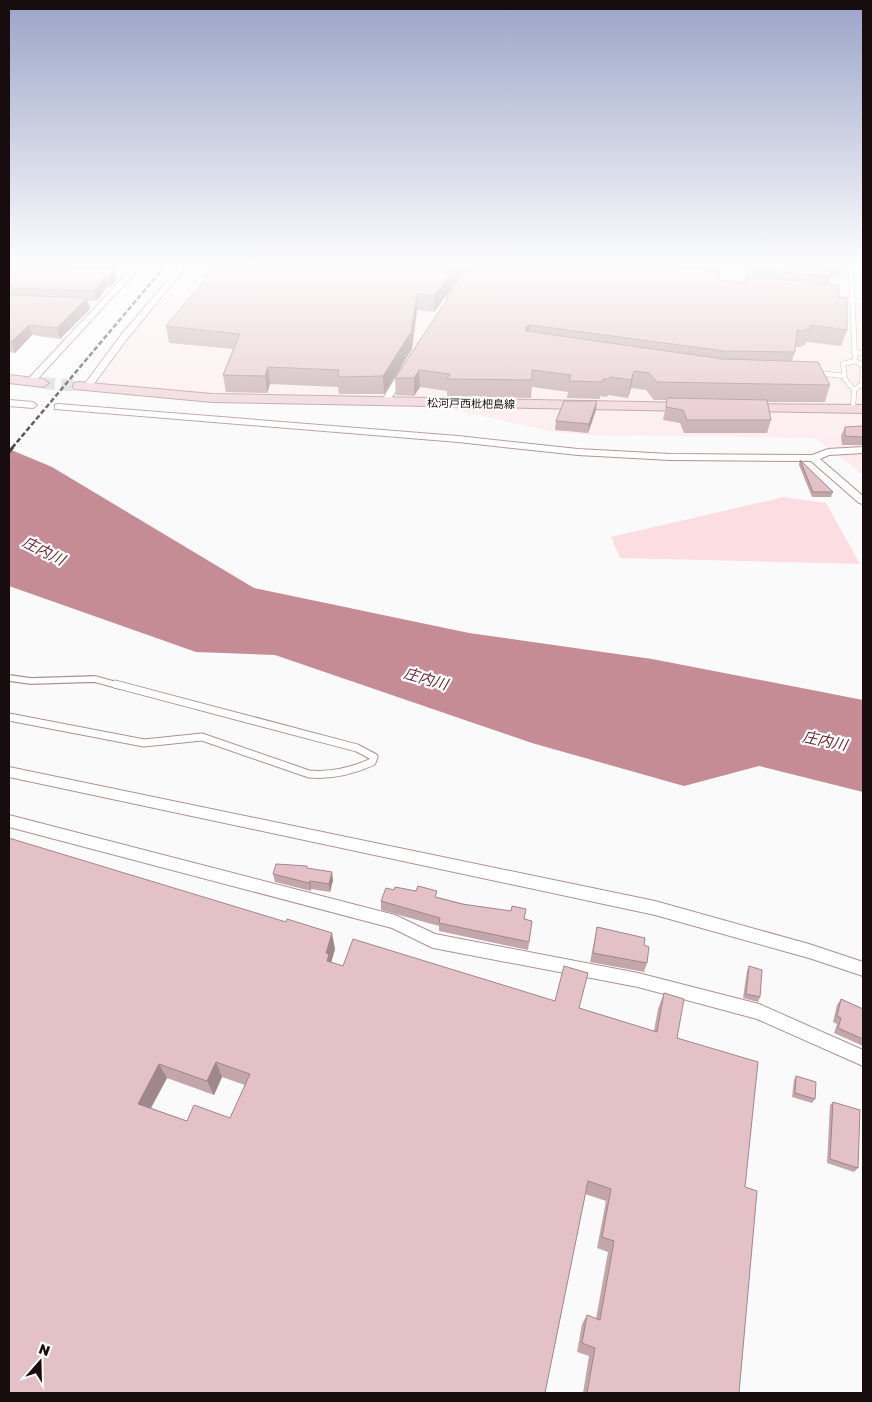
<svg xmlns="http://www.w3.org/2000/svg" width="872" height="1402" font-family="'Golos Text','Noto Sans JP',sans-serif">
  <rect width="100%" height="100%" fill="#fafafa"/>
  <polygon fill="#fdebee" points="188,266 863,266 863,475 815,438 589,435 554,432 398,397 214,394 96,384 95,380 125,339 157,306"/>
  <polygon fill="#fcdde2" points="784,497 826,503 860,564 620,558 611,537"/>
  <polygon fill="#c58c96" points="9,449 52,467 254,588 469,633 652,659 863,700 863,792 759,766 684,786 532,743 275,655 196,652 9,586"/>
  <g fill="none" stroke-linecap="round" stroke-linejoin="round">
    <polyline stroke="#d8d6d7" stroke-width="12" stroke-dasharray="12 6" stroke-linecap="butt" points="43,383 79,386"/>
    <defs>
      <g id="lane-far2">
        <polyline points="851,266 855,361 863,365 862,384 854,390 853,409"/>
        <polyline points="851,269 863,271"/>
        <polyline points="726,285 729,266"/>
        <polyline points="839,299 863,302"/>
        <polyline points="854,352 863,353"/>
        <polyline points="818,373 843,376"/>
        <polyline points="854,390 845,379 843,364 855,361"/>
      </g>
      <polyline id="lane-far1" points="9,678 31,681 95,679 120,686"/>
      <path id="lane" d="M9,717L144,743L202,737L309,774C331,776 352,771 372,762L374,757L357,748L115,684"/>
      <g id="street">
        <polygon points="134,266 141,266 34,383 28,383 28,379"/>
        <polygon points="180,266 187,266 127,339 90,389 84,389 84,385 121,335"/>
        <polygon points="401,368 408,370 388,404 382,404 381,402"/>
        <polygon points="9,400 33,402 37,405 33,408 9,406"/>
        <polygon points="58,404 458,436 578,449 670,454 812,455 828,449 863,447 863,453 829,455 820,459 863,496 863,504 859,503 811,461 670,460 578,455 458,442 55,409 55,405"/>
        <polygon points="9,767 655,901 809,944 863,962 863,976 809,958 655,915 9,777"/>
        <polygon points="9,815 395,915 435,934 638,973 759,1004 863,1050 863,1066 757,1019 638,987 433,948 392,928 9,827"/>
      </g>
      <g id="secondary">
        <polygon points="9,375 43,379 49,383 43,387 9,383"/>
        <polygon points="79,382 212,394 692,403 699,407 692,411 212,402 74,389 73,386 74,383"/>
        <polygon points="744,404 863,405 863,413 739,411 737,408 739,405"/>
      </g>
    </defs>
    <use href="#lane-far2" stroke="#b09094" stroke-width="5.5"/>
    <use href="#lane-far1" stroke="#b09094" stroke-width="8"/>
    <use href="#lane" stroke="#b09094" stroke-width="9"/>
    <use href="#street" stroke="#b09094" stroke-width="2"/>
    <use href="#secondary" stroke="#b09094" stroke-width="2"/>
    <use href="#lane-far2" stroke="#fff" stroke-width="4.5"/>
    <use href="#lane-far1" stroke="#fff" stroke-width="5.5"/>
    <use href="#lane" stroke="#fff" stroke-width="7"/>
    <use href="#street" fill="#fff" fill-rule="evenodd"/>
    <use href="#secondary" fill="#efd2d8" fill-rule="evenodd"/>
    <polyline stroke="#3a3132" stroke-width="2.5" stroke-dasharray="5 2.5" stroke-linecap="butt" points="12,448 165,266"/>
    <polyline stroke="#3a3132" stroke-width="3" stroke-dasharray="6 3" stroke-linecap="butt" points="9,452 13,447"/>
  </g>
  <g fill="#c3a6aa" fill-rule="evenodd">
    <polygon points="9,266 130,266 128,269 115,269 117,279 111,287 107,287 97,301 88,301 90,309 60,339 32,335 15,353 9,352"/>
    <polygon points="468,266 434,312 417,310 412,349 384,394 339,394 338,387 270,384 267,393 226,392 223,375 233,349 169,343 166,326 204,281 203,275"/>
    <polygon points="468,266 721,266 718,280 744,283 746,275 747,275 749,266 845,266 841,277 831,276 828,285 839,297 847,330 841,346 806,342 805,346 802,345 801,347 795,347 795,352 792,361 830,385 825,402 767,402 771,420 767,433 684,433 680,423 663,420 667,400 654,400 646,390 631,388 628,398 608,395 607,397 600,396 600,399 567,398 568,392 532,387 531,398 447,396 447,391 420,387 414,396 396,395 395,378 446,301 446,298"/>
    <polygon points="596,410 588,433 555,430 556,421"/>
    <polygon points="863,426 863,445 842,445 841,436 845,427"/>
    <polygon points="800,460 833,492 831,497 812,497 799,465"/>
    <path d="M9,838L335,949L331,962L343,966L579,1008L654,1031L658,1009L664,993L677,1038L745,1187L739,1393H583L589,1356L577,1352L582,1324L587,1315L596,1319L608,1252L597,1248L606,1201L585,1194L9,1393ZM222,1077L245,1085L230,1118L187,1121L151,1108L167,1078L214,1095Z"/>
    <polygon points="308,868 333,880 330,892 311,889 311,891 275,882 273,874"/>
    <polygon points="437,897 532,921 528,950 439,931 439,926 381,910 381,901"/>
    <polygon points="597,927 647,963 644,972 590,962"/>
    <polygon points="749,966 760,997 758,1002 743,998 747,971"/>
    <polygon points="841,999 863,1009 863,1046 834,1033 837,1024 833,1022 837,1005"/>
    <polygon points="796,1076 815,1099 812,1103 792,1097 794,1080"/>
    <polygon points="833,1102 858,1168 854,1172 827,1163 830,1105"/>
  </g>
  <g fill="#9f878b">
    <polygon points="457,266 468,266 434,312 434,296"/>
    <polygon points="115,269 117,279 111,287 108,277"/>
    <polygon points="104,277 107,287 97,301 94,291"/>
    <polygon points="417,294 417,310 412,349 384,394 383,376"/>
    <polygon points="87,298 90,309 60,339 57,328"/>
    <polygon points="29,325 32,335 15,353 11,342"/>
    <polygon points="530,325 529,342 525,344 526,327"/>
    <polygon points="268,367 270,384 267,393 265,376"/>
    <polygon points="419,370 420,387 414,396 414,378"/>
    <polygon points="634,371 631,388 628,398 631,380"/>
    <polygon points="597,401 596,410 588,433 589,424"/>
    <polygon points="332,872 333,880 330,892 329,884"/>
    <polygon points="310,881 311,889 311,891 309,883"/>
    <polygon points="332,933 335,949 331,963 330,978 326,953"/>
    <polygon points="216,1062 222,1077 214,1095 207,1081"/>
    <polygon points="159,1064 167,1078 146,1117 138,1104"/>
  </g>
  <g fill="#e3c1c6" stroke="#9f878b" fill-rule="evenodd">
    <polygon points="9,266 48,266 115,269 108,277 104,277 94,291 9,288"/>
    <polygon points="212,266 457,266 434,296 417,294 411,332 383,376 338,377 339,370 268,367 265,376 223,375 240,334 166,326 208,276 203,275"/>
    <polygon points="468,266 671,266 720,272 718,280 745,283 746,275 839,286 839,297 847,298 847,330 810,325 810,329 806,329 806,331 797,330 795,352 724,351 530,325 526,327 526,331 723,359 818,362 830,385 657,382 649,373 634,371 631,380 610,377 610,379 603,379 602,382 569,381 571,375 532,370 532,380 447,379 450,374 419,370 414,378 395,378 448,298 446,298"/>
    <polygon points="750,266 831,266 830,277 750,268"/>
    <polygon points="9,295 87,298 57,328 29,325 11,342 9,342"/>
    <polygon points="667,398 767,400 771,420 687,420 683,410 666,407"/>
    <polygon points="564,401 597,401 589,424 556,421"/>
    <polygon points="863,426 863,437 845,436 845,427"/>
    <polygon points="800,460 833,492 813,492"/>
    <path d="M9,838L286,922L287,919L332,933L326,953L329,954L327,961L343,966L353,939L555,1001L564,966L588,973L579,1008L657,1032L664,993L684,999L677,1038L758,1062L745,1187L757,1191L739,1393H587L595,1348L582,1343L587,1315L600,1320L614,1241L602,1237L611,1189L588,1181L545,1393H9ZM216,1062L250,1074L230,1118L194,1105L187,1121L138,1104L159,1064L207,1081Z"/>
    <polygon points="276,864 307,866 307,868 332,872 329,884 310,881 309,883 273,874"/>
    <polygon points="418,886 437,891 435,897 462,904 511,911 512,906 526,909 524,919 532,921 529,942 439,923 440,918 381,901 386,888 394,890 395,887 416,891"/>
    <polygon points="597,927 645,938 644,945 649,947 647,963 593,953"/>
    <polygon points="749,966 762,970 760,997 746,994"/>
    <polygon points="841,999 863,1009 863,1039 838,1028 841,1018 837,1016"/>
    <polygon points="796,1076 816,1082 815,1099 795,1093"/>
    <polygon points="833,1102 860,1110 858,1168 830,1159"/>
  </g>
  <linearGradient id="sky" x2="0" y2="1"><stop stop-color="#9aa4c7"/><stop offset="0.57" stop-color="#fdfdfd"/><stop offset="1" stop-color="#fdfdfd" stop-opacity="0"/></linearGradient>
  <rect width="872" height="463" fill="url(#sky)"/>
  <g text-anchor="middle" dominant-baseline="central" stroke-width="4.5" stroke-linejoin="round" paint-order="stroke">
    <g font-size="11" fill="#180d0e" stroke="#fff">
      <text transform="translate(471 403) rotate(1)">松河戸西枇杷島線</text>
    </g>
    <g font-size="15" font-style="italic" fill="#6d2638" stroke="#fff">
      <text transform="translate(44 550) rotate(27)">庄内川</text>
      <text transform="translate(426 678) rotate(16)">庄内川</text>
      <text transform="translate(825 740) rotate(12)">庄内川</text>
    </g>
  </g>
  <rect width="872" height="1402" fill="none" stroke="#180d0e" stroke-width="20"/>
  <g transform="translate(40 1362) rotate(20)" stroke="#ffffff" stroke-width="4" paint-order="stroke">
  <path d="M0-4L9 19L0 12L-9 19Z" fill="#180d0e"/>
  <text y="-8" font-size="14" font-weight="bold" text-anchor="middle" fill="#180d0e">N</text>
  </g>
</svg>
